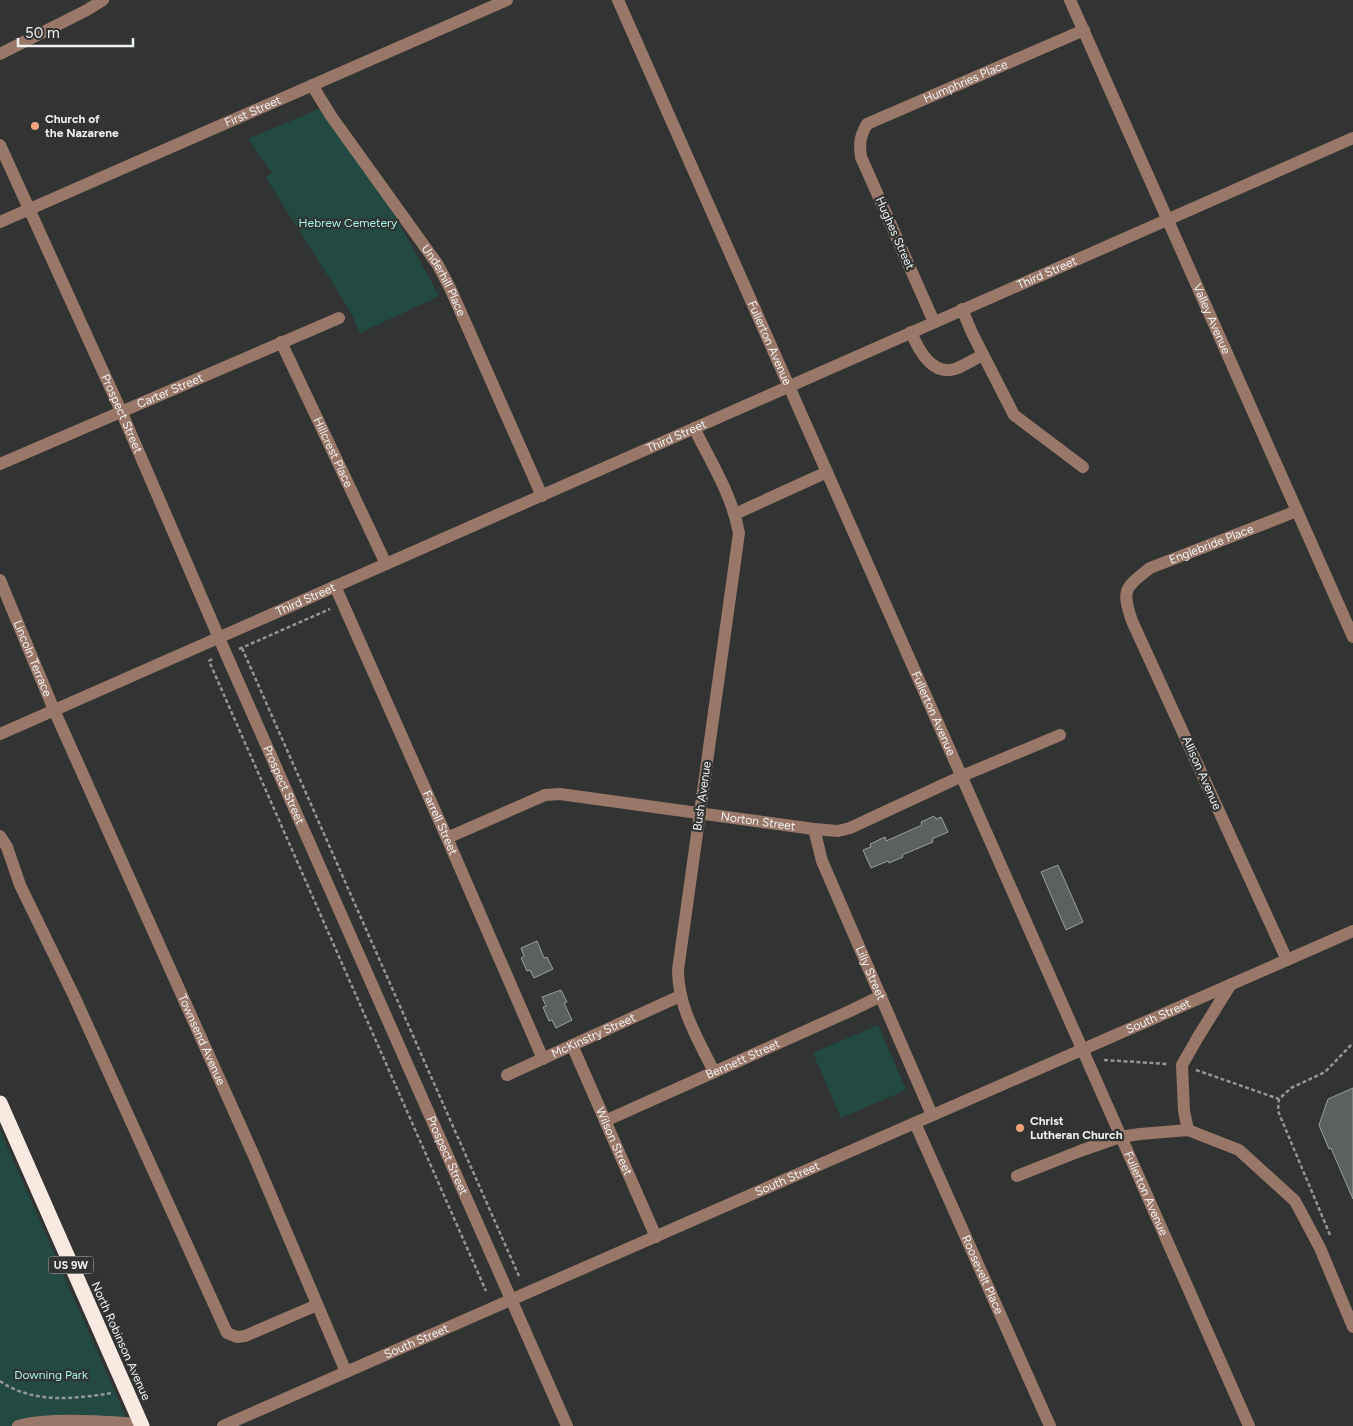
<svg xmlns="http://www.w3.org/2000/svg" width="1353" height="1426" font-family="Figtree,sans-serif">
  <rect width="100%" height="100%" fill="#313433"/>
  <g fill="#224a42">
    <polygon points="321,108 386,199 439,296 360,333 349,309 266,178 272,173 248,139"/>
    <polygon points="878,1025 906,1090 841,1118 813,1053"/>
    <polygon points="0,1130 130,1426 0,1426"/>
  </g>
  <g fill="#5c605f" stroke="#9b9f9e">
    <polygon points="934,816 936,819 941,817 948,832 932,839 933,842 902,855 903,857 889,863 888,861 871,868 863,850 871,847 870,844 885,837 886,841 922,825 921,822"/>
    <polygon points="1058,865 1083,922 1066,930 1041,872"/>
    <polygon points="537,941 544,958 547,957 553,969 534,978 530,970 527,971 521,958 524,956 521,948"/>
    <polygon points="561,990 567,1002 564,1003 572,1020 556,1028 552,1020 549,1021 543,1007 546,1006 542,997"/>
    <polygon points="1353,1088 1353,1199 1331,1148 1329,1149 1319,1125 1328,1099"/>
  </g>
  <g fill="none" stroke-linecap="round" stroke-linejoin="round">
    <g stroke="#949696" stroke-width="2.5" stroke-dasharray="4 2.5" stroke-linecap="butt">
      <polyline points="242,648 519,1276"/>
      <polyline points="239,649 330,609"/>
      <polyline points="212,659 209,661 486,1291"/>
      <polyline points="1104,1060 1168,1064"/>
      <polyline points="1196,1070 1279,1099"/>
      <polyline points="1330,1235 1278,1111 1279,1099 1291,1088 1325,1072 1353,1043"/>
      <path d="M0,1381C33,1404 74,1399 112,1393"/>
    </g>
    <g stroke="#9a7869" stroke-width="12">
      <path id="s1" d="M618,0L1249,1426"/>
      <path id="s2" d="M1070,0L1353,637"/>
      <polyline points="0,54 87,10 103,0"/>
      <path id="s3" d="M312,85L331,116L438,265L451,290L542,496"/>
      <path id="s4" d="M0,145L121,411L226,654L567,1426"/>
      <path id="s5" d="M0,222L507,0"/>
      <polyline points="962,309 972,333 1014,415 1083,467"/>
      <path id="s6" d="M934,322L861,157C859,144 860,136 867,124L1084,30"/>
      <path d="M911,332C918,349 932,376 955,369C964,366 974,359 983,355"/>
      <path id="s7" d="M281,342L386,564"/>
      <path d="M694,428C711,462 732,495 739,533L678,970C678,1007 698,1039 714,1072"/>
      <path id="s8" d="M0,464L339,318"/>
      <polyline points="735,514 827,472"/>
      <path id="s9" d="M0,580L54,710L254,1156L346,1372"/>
      <path id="s10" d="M335,586L447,838L543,1059"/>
      <path id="s11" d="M0,734L1353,138"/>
      <path id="s12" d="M814,829L822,861L932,1115"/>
      <polyline points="0,836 7,847 20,885 74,996 227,1333 237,1337 245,1336 317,1305"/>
      <path id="s13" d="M447,838L545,795L560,794L814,829L838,831L850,828L962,776L1060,735"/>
      <path id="s14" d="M1287,960L1132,621C1121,589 1125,588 1150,568L1297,511"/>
      <path id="s15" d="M572,1045L656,1237"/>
      <path id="s16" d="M507,1075L680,996"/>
      <path id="s17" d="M605,1121L850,1011L881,996"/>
      <path id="s18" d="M915,1123L1050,1426"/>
      <polyline points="1188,1130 1184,1111 1182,1065 1198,1037 1231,984"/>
      <polyline points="1017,1176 1080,1151 1120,1137 1140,1134 1188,1130 1239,1150 1295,1201 1320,1248 1353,1327"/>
      <path d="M18,1426C52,1417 106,1422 141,1424"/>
      <path id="s19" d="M223,1426L1353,931"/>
    </g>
    <polyline stroke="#fae9e1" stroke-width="15" points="0,1103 142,1426"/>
  </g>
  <g fill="#f1a17d" stroke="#313433" stroke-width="2">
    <circle cx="35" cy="126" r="5"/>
    <circle cx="1020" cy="1128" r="5"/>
  </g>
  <g text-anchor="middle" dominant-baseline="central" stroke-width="4.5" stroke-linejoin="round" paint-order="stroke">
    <rect fill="#313433" stroke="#b6b8b8" stroke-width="1" x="48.5" y="1256.5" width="45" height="17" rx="4"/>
    <g font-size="11" font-weight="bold" fill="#eff1f1">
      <text x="71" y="1265">US 9W</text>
    </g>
    <g font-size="12" fill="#eff1f1" stroke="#313433">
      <text stroke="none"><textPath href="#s6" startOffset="322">Humphries Place</textPath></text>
      <text stroke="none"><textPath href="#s5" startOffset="276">First Street</textPath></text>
      <text transform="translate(895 233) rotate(66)">Hughes Street</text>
      <text stroke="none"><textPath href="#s11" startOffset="1144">Third Street</textPath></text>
      <text stroke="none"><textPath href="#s3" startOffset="236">Underhill Place</textPath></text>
      <text stroke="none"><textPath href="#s2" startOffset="349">Valley Avenue</textPath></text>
      <text stroke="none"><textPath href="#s1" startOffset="375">Fullerton Avenue</textPath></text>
      <text stroke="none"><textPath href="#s8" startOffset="185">Carter Street</textPath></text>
      <text stroke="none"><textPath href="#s4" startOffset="295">Prospect Street</textPath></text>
      <text stroke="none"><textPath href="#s11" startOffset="739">Third Street</textPath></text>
      <text stroke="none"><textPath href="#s7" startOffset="122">Hillcrest Place</textPath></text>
      <text stroke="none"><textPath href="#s14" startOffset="502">Englebride Place</textPath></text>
      <text stroke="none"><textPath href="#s11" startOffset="334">Third Street</textPath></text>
      <text stroke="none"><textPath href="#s9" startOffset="85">Lincoln Terrace</textPath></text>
      <text stroke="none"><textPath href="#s1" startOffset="780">Fullerton Avenue</textPath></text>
      <text transform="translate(1202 773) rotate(66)">Allison Avenue</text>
      <text stroke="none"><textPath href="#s4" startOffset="700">Prospect Street</textPath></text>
      <text transform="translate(702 796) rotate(-82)">Bush Avenue</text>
      <text stroke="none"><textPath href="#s13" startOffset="322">Norton Street</textPath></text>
      <text stroke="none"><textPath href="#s10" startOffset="259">Farrell Street</textPath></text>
      <text stroke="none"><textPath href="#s12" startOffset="155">Lilly Street</textPath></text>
      <text stroke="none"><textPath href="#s19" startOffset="1021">South Street</textPath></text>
      <text stroke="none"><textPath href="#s16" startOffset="95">McKinstry Street</textPath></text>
      <text stroke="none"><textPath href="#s9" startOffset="502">Townsend Avenue</textPath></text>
      <text stroke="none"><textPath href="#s17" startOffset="151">Bennett Street</textPath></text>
      <text stroke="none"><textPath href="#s15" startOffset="105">Wilson Street</textPath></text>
      <text stroke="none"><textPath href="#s4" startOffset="1105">Prospect Street</textPath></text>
      <text stroke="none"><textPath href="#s19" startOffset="616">South Street</textPath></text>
      <text stroke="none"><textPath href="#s1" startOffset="1305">Fullerton Avenue</textPath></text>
      <text stroke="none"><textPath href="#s18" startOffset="166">Roosevelt Place</textPath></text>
      <text transform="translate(121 1341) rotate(66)">North Robinson Avenue</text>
      <text stroke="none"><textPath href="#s19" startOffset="211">South Street</textPath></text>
    </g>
    <g font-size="12" font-weight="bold" fill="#eff1f1" stroke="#313433" text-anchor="start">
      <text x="45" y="119">Church of<tspan x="45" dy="14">the Nazarene</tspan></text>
      <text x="1030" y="1121">Christ<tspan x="1030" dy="14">Lutheran Church</tspan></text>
    </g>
    <g font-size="12" fill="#a5f2e1" stroke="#313433">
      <text x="348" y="223">Hebrew Cemetery</text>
      <text x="51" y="1375">Downing Park</text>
    </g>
  </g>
  <path d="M18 38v8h115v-8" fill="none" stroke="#eff1f1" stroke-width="2.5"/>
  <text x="25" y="38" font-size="15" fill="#eff1f1" stroke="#313433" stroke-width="4" paint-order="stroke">50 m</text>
</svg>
